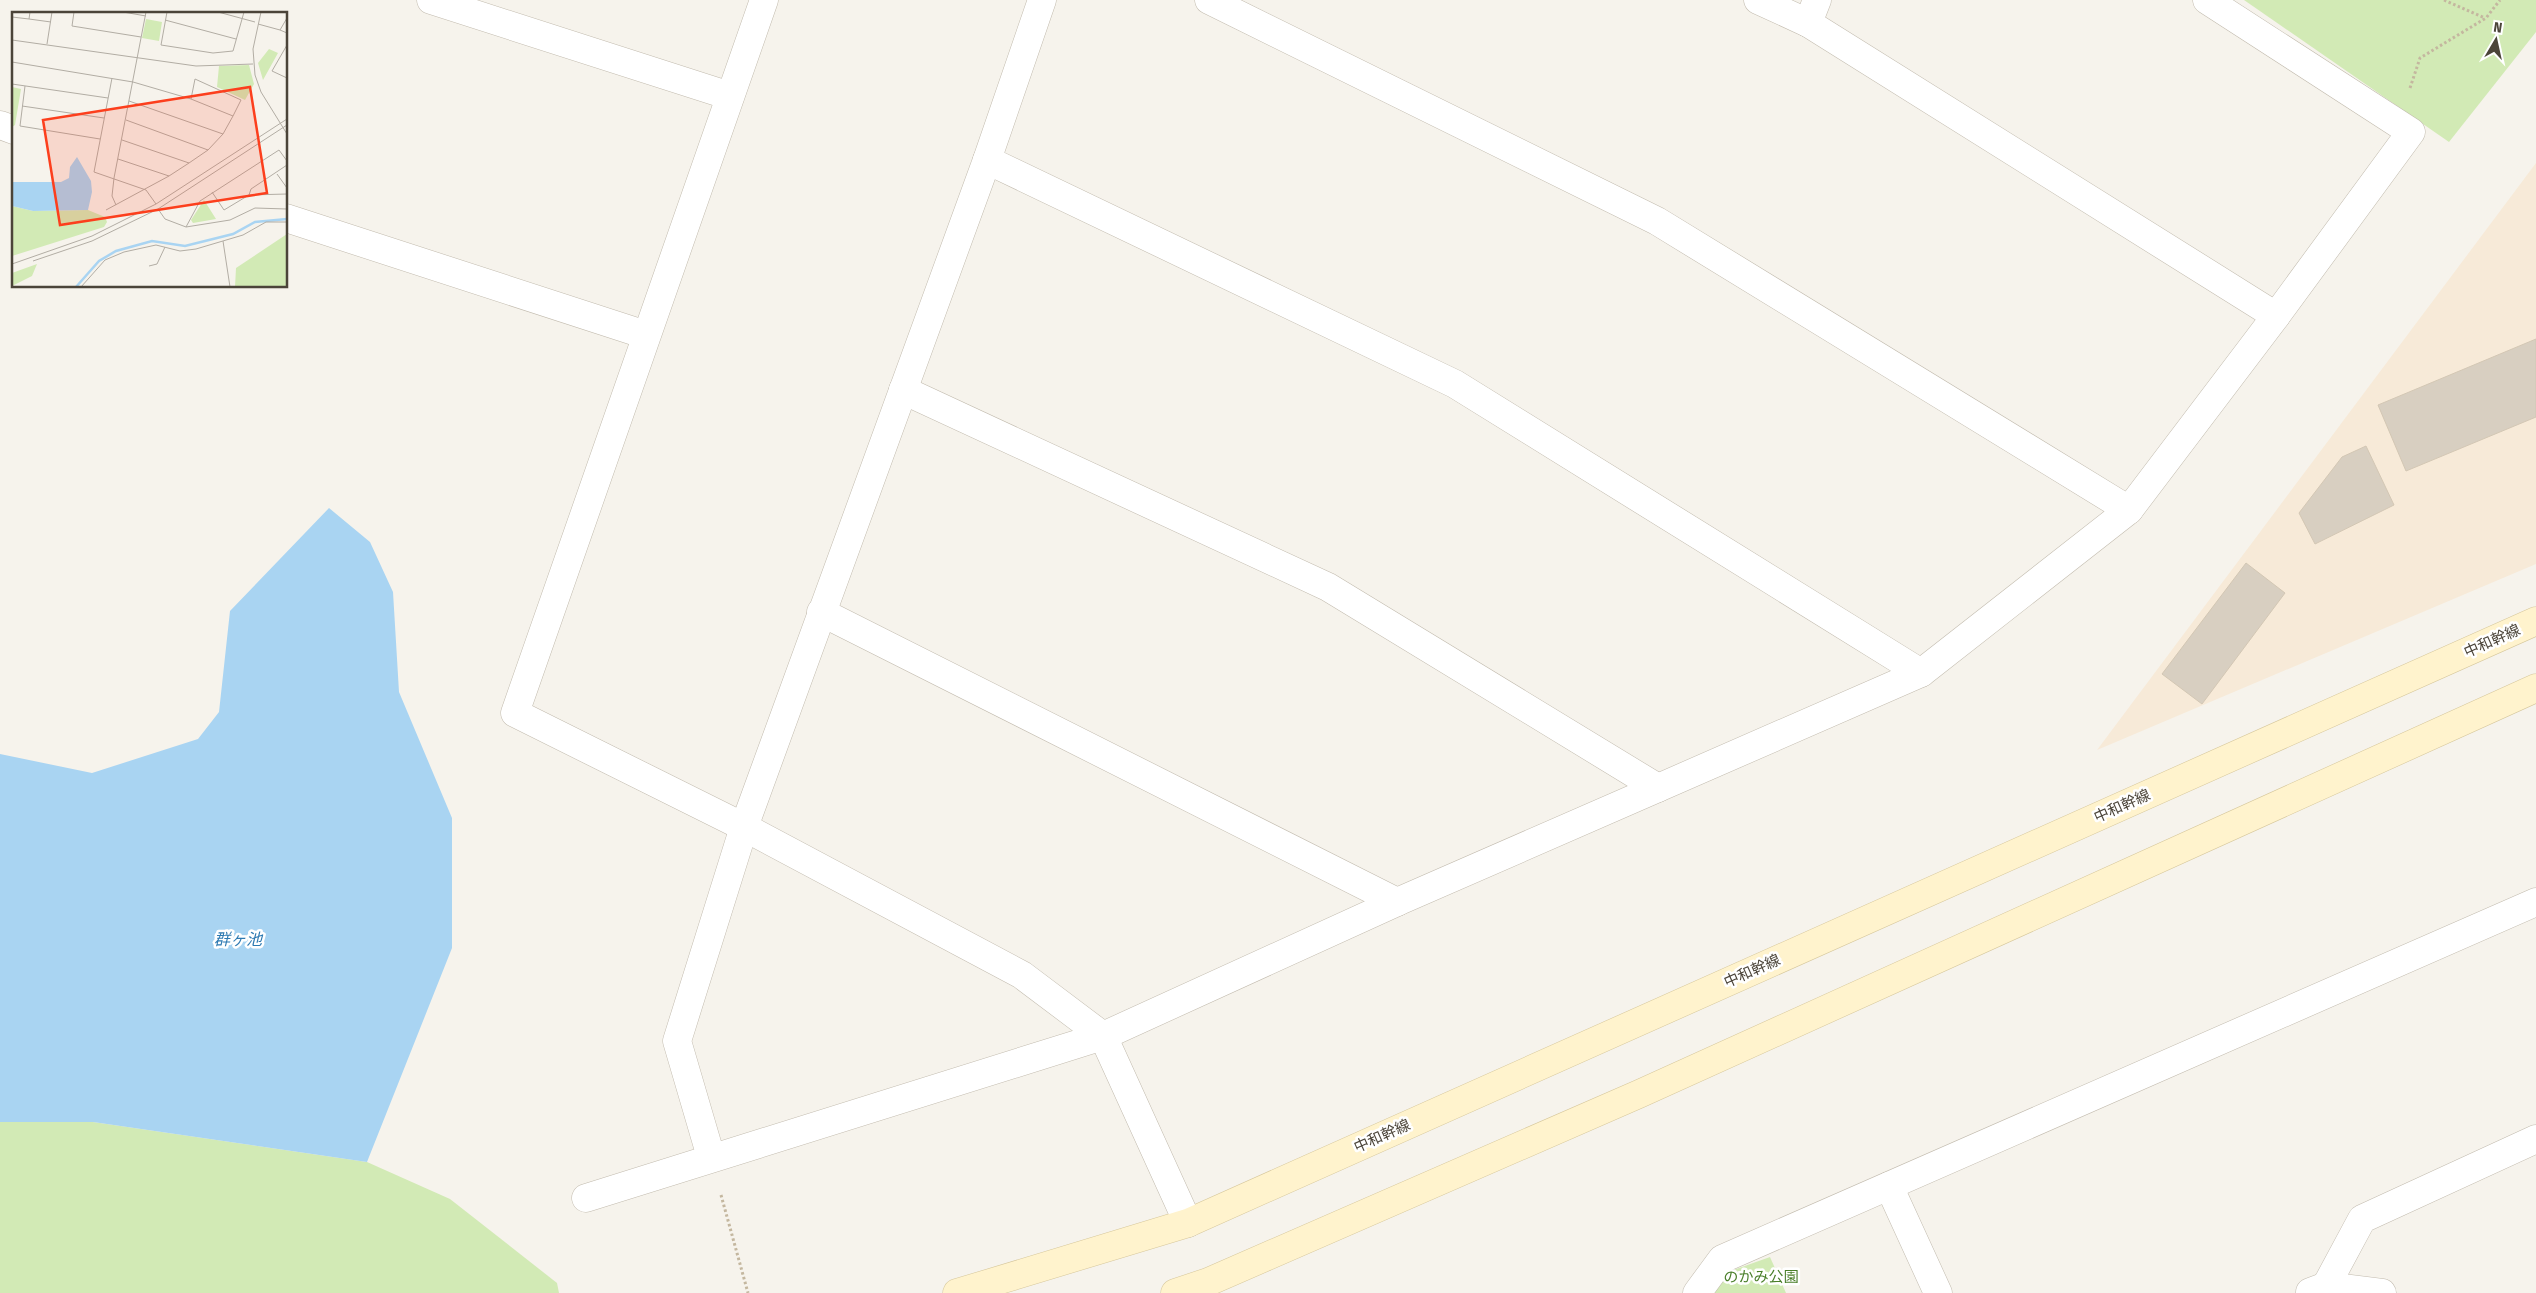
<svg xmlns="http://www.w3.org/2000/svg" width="2536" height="1293" font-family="'Fira Sans Condensed','Noto Sans JP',sans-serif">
  <rect width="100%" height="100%" fill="#f6f3ec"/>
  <polygon fill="#f7ead8" points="2536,163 2536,564 2097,750"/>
  <g fill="#d2eab5">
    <polygon points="2244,0 2536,0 2536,32 2449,142"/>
    <polygon points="0,1122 93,1122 367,1162 450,1199 557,1283 559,1293 0,1293"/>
    <polygon points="1770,1257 1786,1293 1710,1293 1725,1273"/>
  </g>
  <polygon fill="#a9d4f2" points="329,508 370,542 393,592 399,692 452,818 452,948 367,1162 93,1122 0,1122 0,754 92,773 198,739 219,712 230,611"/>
  <g fill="#d8cfc1" stroke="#d3c7b4">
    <polygon points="2536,339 2536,417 2406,471 2378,405"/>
    <polygon points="2366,446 2394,505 2315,544 2299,513 2342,457"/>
    <polygon points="2246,563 2285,593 2202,704 2162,674"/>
  </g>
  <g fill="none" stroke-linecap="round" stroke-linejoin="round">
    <defs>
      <g id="minor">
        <polyline points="431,0 730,96"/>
        <polyline points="764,0 515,713 744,827 1022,975 1103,1036 1188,1223"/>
        <polyline points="1209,0 1657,221 2129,510 1921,673"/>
        <polyline points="1758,0 1808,23 2276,316 2129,510"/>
        <polyline points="2207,0 2411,132 2276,316"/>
        <polyline points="1808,23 1817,0"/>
        <polyline points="0,125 14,130"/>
        <polyline points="987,160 1455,384 1921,673 1658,788"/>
        <polyline points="286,218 646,335"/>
        <polyline points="821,612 1397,902 1658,788 1328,587 903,390"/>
        <polyline points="711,1157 677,1041 744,827 987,160 1042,0"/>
        <polyline points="1889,1186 1938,1293"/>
        <polyline points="586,1198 1103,1036 1397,902"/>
        <polyline points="2326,1286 2362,1219 2536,1139"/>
        <polyline points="2310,1292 2326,1286 2382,1293"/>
        <polyline points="1697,1293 1722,1259 2536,902"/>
      </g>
      <g id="secondary">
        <polyline points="957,1293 1188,1223 2536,621"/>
        <polyline points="1175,1293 1208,1282 1639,1094 2536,688"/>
      </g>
    </defs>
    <use href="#minor" stroke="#c2bbae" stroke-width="29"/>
    <use href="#secondary" stroke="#d6c79b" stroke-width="29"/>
    <g stroke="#c4b79f" stroke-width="3" stroke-dasharray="2.5 2.5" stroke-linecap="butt">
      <polyline points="2444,0 2485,18"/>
      <polyline points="2410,88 2420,58 2486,18 2500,0"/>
      <polyline points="721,1195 748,1293"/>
    </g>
    <use href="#minor" stroke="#fff" stroke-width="28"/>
    <use href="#secondary" stroke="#fff3cd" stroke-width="28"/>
  </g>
  <g text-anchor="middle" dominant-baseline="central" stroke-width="5" stroke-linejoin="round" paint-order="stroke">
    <g font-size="15" fill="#4b4439" stroke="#fff">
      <text transform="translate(2492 641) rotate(-24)">中和幹線</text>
      <text transform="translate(2122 806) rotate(-24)">中和幹線</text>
      <text transform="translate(1752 971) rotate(-24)">中和幹線</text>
      <text transform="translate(1382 1136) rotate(-24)">中和幹線</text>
    </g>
    <g font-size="15" fill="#4a7f2a" stroke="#fff">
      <text x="1761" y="1277">のかみ公園</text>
    </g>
    <g font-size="16" font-style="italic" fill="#2e7ab2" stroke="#fff">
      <text x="238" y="939">群ヶ池</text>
    </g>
  </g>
  <g transform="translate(12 12)">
    <rect width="275" height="275" fill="#f6f3ec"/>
    <path d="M134,7L150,10L147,29L130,26ZM257,37L266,41L251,68L246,51ZM237,53L242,72L233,88L205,75L207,54ZM0,75L9,77L3,113L0,115ZM192,188L204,207L181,211L179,208ZM0,194L21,199L76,198L93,205L95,210L92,215L0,244ZM275,222V275H223L224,256ZM25,252L20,264L0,274V261Z" fill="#d2eab5"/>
    <path d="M65,145L79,169L80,180L76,198L21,199L0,194V170H49L57,166L58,155Z" fill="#a9d4f2"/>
    <path fill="none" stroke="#a9d4f2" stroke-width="2.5" d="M64,275L87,249L104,239L140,229L173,234L221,222L243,210L275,207"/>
    <path fill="none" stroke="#b2ada4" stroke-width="1" d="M62,0L60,14L129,25M111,0L134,4M155,0L149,33L201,41L221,39L232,0M206,0L243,10M249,0L241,37L243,63L249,80L275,122M0,5L17,7L18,0M275,6L268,18L275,21M17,7L39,10M153,8L224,27M246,12L268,18M0,28L184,54L241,52M35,32L40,0M275,33L260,59L275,66M0,50L121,70L179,87L221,104L211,122M100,66L82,160L134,178L144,192M0,72L96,86M13,74L8,114L88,127M179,87L183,67L229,88L221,104M117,89L211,122L196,138M10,94L92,106M114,108L196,138L177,151M106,147L157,164L177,151L110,128M265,162L275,176M200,180L212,198L237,183L275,182M237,183L239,177L275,153M104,193L100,184L102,166L134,0M146,197L153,207L174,215L218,208L243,196L275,197M94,198L157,164M174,215L188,189L267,138L275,149M211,229L218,275M21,249L80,229L146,197L275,113M0,252L80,224L144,192L275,107M137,254L145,252L153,235M69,275L93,248L112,240L144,233L168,239L184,237L231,223L254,210H275"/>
    <path fill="#fc3f1d" fill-opacity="0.15" stroke="#fc3f1d" stroke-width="2.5" d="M238,75L255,181L48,213L31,108Z"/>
    <rect width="275" height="275" fill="none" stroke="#4b4439" stroke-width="2.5"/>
  </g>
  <g transform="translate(2496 40) rotate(9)" stroke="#ffffff" stroke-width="4" paint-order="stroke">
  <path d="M0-4L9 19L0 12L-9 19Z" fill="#4b4439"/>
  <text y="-8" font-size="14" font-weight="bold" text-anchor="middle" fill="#4b4439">N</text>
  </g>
</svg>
